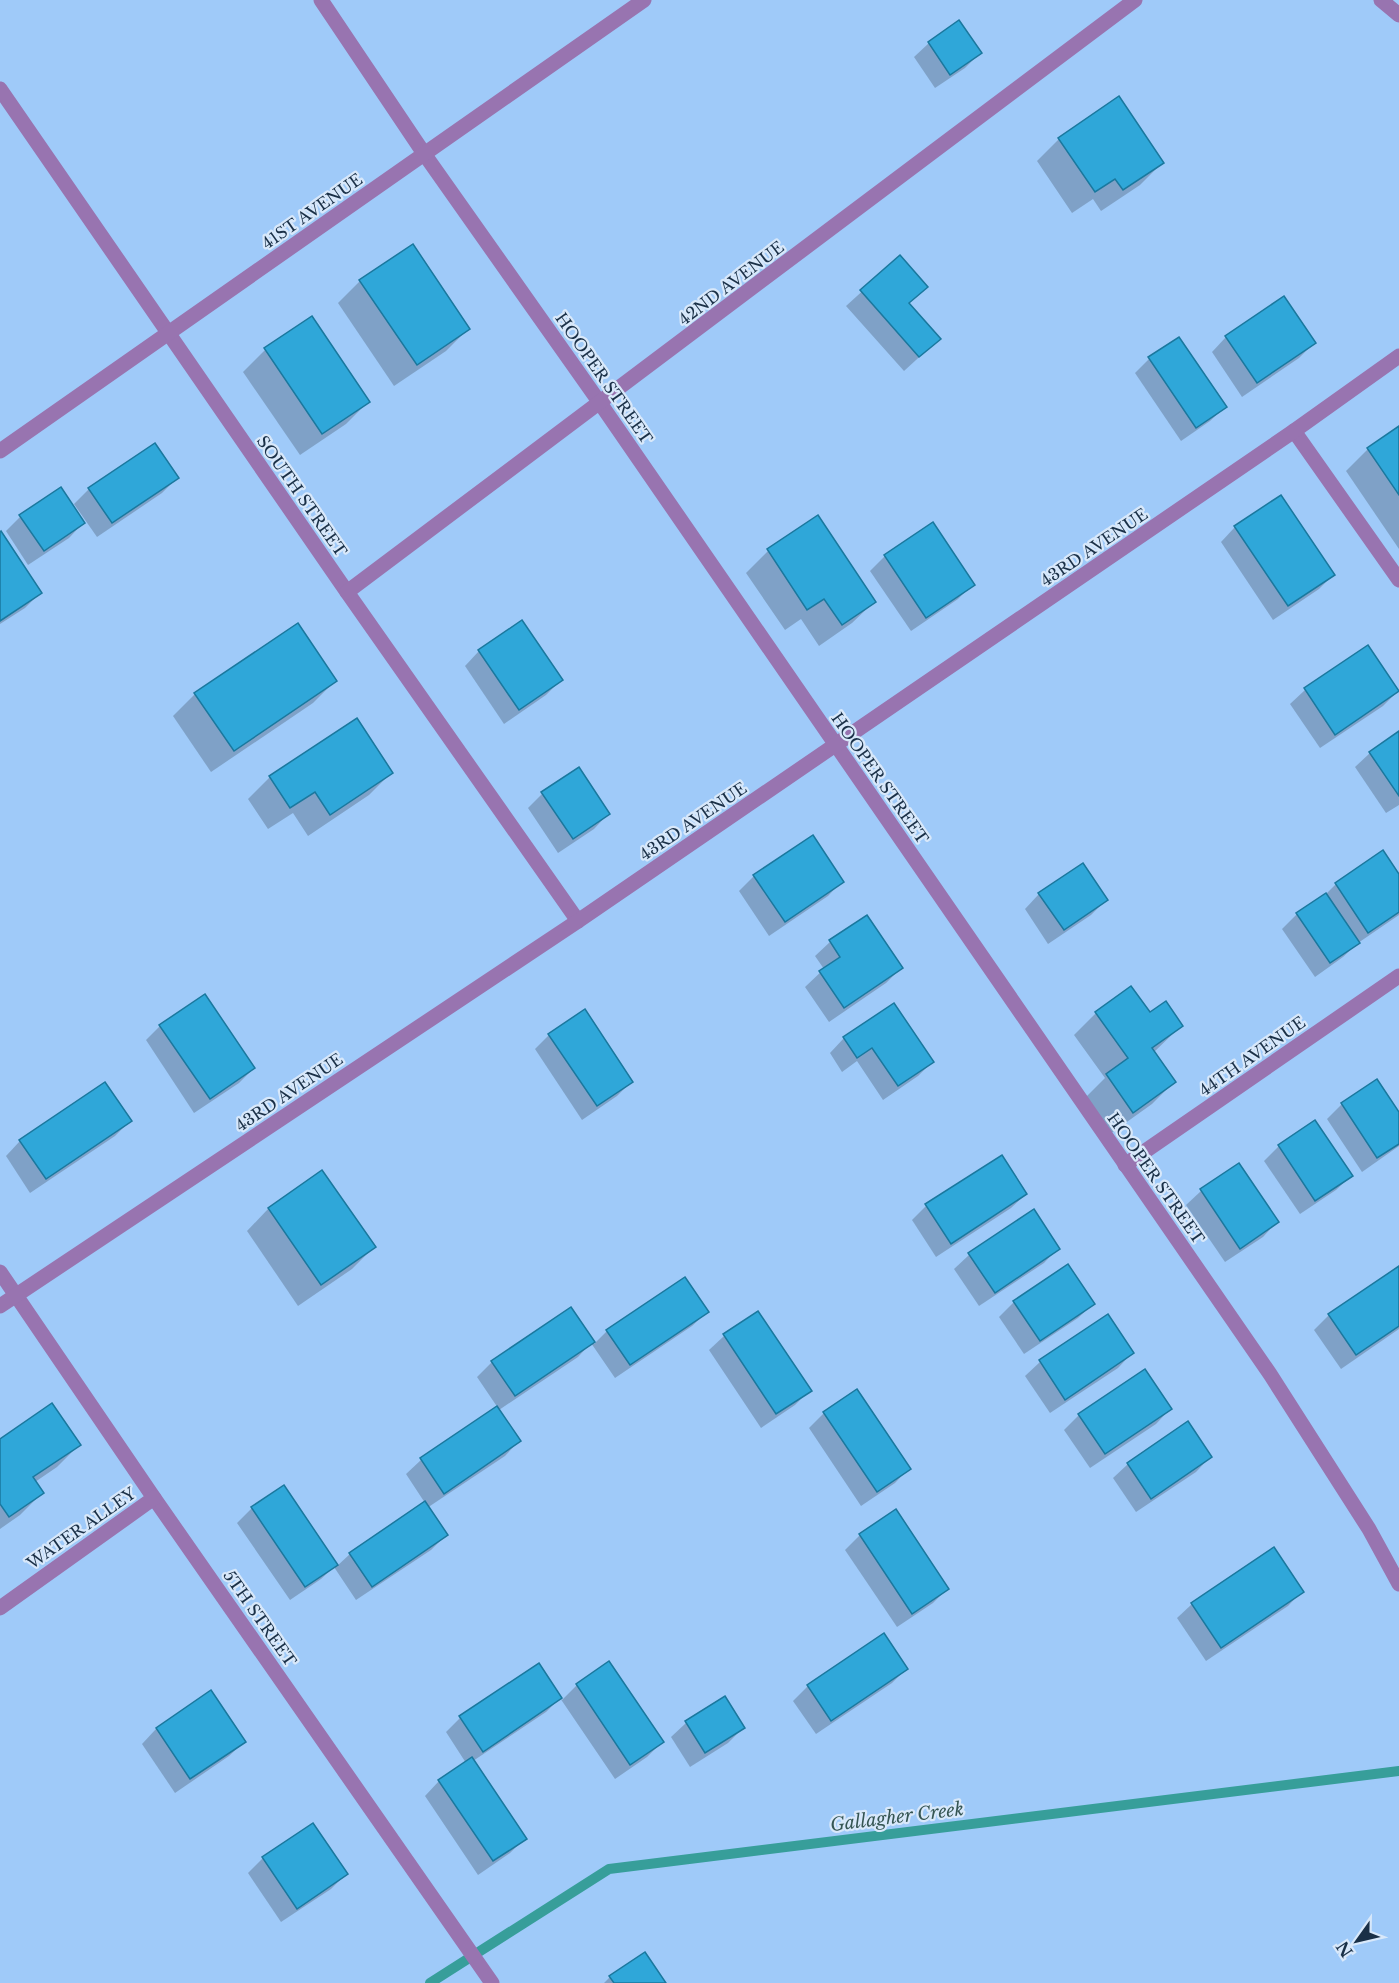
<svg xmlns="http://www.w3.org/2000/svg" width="1399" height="1983" font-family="'Libre Baskerville',serif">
  <rect width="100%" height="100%" fill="#9fcaf9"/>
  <g fill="#0003">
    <polygon points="929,43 980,53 965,68 935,88 914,57"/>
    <polygon points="1059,139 1162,163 1140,185 1101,211 1093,199 1072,213 1037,161"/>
    <polygon points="900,257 908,304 939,339 904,371 846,306"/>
    <polygon points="360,281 468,329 446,351 394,386 338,303"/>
    <polygon points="1226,337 1314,343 1299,358 1242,397 1212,352"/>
    <polygon points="265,350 368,402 346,424 300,455 243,372"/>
    <polygon points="1149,359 1225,407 1210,421 1181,441 1135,373"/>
    <polygon points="1399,428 1399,549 1346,471 1368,449"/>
    <polygon points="177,478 162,493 97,537 74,504 89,489"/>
    <polygon points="20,517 83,523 69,538 28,565 6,531"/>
    <polygon points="817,517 874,602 852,623 819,646 801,619 785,630 746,573 768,551"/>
    <polygon points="932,524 973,584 958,599 911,631 870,571 885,556"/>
    <polygon points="1235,527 1333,575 1319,589 1273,620 1221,542"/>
    <polygon points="0,533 40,593 25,608 0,624"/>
    <polygon points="1368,647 1398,691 1383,706 1320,748 1290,704 1305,690"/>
    <polygon points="479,651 561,680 546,695 504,724 465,666"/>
    <polygon points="335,681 313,703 211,772 173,716 195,694"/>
    <polygon points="357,720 391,773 369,795 308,836 293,813 268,829 248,799 270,777"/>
    <polygon points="1399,733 1399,805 1386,813 1355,767 1370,753"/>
    <polygon points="542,794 608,814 594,829 558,853 528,808"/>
    <polygon points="1382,853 1399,877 1399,915 1358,943 1343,957 1315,977 1282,929 1297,914 1325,895 1336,884"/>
    <polygon points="754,876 842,881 828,896 769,936 739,891"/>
    <polygon points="1039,894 1106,900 1091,915 1048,944 1025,909"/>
    <polygon points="866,917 901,968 886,983 829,1022 805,987 824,969 815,956 830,942"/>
    <polygon points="1096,1013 1150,1015 1181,1026 1153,1053 1174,1082 1152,1104 1110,1134 1085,1098 1105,1078 1074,1035"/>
    <polygon points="160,1026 254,1068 239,1083 194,1113 146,1040"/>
    <polygon points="549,1035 632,1081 617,1096 582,1120 535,1049"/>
    <polygon points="844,1038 932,1062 918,1076 883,1100 857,1061 842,1072 830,1053"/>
    <polygon points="1377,1081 1399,1115 1399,1146 1362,1172 1327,1119 1342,1104"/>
    <polygon points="130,1121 115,1136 30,1193 6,1156 20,1141"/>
    <polygon points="1279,1146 1351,1176 1336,1190 1300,1214 1264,1161"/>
    <polygon points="1239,1165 1277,1222 1263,1237 1225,1262 1186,1205 1201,1191"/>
    <polygon points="322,1172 374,1247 352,1269 298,1306 247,1231 268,1209"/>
    <polygon points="1026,1194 1011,1208 936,1257 912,1220 926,1206"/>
    <polygon points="1058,1248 1044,1263 979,1306 954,1269 969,1255"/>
    <polygon points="1399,1268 1399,1329 1341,1369 1314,1330 1329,1315"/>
    <polygon points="1014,1302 1093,1304 1078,1318 1024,1354 999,1317"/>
    <polygon points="571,1309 594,1344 607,1331 707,1312 692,1326 615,1378 591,1343 578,1357 499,1410 519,1441 505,1456 427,1508 446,1535 431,1550 356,1600 334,1567 321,1579 290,1600 237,1523 252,1508 284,1487 337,1566 350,1554 425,1503 406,1474 421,1460 498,1408 477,1377 492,1362"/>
    <polygon points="757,1313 810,1390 795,1405 761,1428 709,1350 724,1336"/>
    <polygon points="1107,1316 1132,1353 1118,1368 1050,1413 1025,1376 1040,1362"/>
    <polygon points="857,1391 909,1468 895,1483 861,1506 809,1428 824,1413"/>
    <polygon points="1170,1409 1156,1424 1090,1468 1064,1430 1079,1415"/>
    <polygon points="0,1440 79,1445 57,1467 35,1482 42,1493 20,1515 0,1529"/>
    <polygon points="1210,1457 1196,1472 1136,1512 1113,1478 1128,1464"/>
    <polygon points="896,1511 948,1588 933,1603 897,1627 845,1550 860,1535"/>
    <polygon points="1302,1591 1288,1606 1206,1661 1177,1618 1192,1604"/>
    <polygon points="609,1664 662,1742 647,1757 615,1779 560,1698 546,1712 473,1761 525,1838 510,1853 478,1875 425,1796 439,1781 466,1763 446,1732 460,1718 538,1665 562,1700 577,1685"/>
    <polygon points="906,1669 892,1683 816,1734 793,1701 808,1686"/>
    <polygon points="211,1692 244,1742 229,1756 175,1793 142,1744 156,1729"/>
    <polygon points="725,1698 743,1728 728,1743 690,1767 671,1737 686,1723"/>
    <polygon points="312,1825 346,1874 331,1889 281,1922 248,1873 263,1858"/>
    <polygon points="610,1977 664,1983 604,1983"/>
  </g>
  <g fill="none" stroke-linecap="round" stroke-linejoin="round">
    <polyline stroke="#379e9a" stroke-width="10" points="430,1983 609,1869 1399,1771"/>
  </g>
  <g fill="#2fa7d9" stroke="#1a789e" stroke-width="1.5">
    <polygon points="959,20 982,53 950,75 928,42"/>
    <polygon points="1119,96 1164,163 1123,190 1115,179 1095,192 1058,138"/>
    <polygon points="413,244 470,329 417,365 359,280"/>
    <polygon points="900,255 928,287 909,303 941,339 919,357 860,290"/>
    <polygon points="1284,296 1316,343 1257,383 1225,336"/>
    <polygon points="312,316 370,402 322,434 264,348"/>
    <polygon points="1179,337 1227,407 1196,428 1148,357"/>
    <polygon points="1399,426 1399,495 1367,448"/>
    <polygon points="155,443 179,478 112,523 88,488"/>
    <polygon points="61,487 85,523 44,551 19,515"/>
    <polygon points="1281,495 1335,575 1288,606 1234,526"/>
    <polygon points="818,515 876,602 842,625 824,599 807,610 767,549"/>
    <polygon points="933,522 975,585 926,618 884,555"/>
    <polygon points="1,531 42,593 0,621 0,532"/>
    <polygon points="522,620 563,680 519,710 478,650"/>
    <polygon points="298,623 337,681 234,751 194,693"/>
    <polygon points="1368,645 1399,691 1335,735 1304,688"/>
    <polygon points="357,718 393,773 330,815 315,792 290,808 269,776"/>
    <polygon points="1399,731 1399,796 1369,752"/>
    <polygon points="579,767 610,814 573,839 541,792"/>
    <polygon points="813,835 844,882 785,922 753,875"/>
    <polygon points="1383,850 1399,874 1399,912 1368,933 1335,883"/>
    <polygon points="1083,863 1108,900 1064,930 1038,893"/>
    <polygon points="1326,893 1360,943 1330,963 1296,913"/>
    <polygon points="867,915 903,968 844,1008 819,971 840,957 829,940"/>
    <polygon points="1131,986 1150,1012 1166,1001 1183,1026 1152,1048 1176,1082 1133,1113 1106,1074 1128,1058 1095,1012"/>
    <polygon points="205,994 255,1068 210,1099 159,1025"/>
    <polygon points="894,1003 934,1062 898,1086 872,1048 857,1058 843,1037"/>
    <polygon points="585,1009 633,1082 597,1106 548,1034"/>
    <polygon points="1377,1079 1399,1112 1399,1144 1377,1158 1341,1103"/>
    <polygon points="105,1082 132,1121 46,1179 19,1140"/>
    <polygon points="1315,1120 1353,1176 1315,1201 1278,1145"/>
    <polygon points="1002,1155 1027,1194 951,1244 925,1204"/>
    <polygon points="1239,1163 1279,1222 1240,1249 1200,1189"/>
    <polygon points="322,1170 376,1247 321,1285 268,1208"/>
    <polygon points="1034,1209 1060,1249 995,1293 968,1253"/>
    <polygon points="1068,1264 1095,1304 1040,1341 1013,1301"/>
    <polygon points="1399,1266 1399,1326 1356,1355 1328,1314"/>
    <polygon points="685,1277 709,1312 630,1365 606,1330"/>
    <polygon points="571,1307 595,1342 515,1396 491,1361"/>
    <polygon points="758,1311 812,1391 776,1414 723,1334"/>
    <polygon points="1108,1314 1134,1353 1065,1400 1039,1360"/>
    <polygon points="1145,1369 1172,1409 1105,1454 1078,1414"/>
    <polygon points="857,1389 911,1469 877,1492 823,1412"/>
    <polygon points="52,1403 81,1445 33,1477 44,1493 9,1517 0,1504 0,1439"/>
    <polygon points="497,1406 521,1441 444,1494 420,1458"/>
    <polygon points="1188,1421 1212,1457 1151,1499 1127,1463"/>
    <polygon points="284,1485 338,1565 305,1587 251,1507"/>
    <polygon points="425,1501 448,1535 372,1587 349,1553"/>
    <polygon points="896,1509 949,1589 912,1614 859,1534"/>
    <polygon points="1274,1547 1304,1592 1221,1648 1191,1603"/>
    <polygon points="884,1633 908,1669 831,1721 807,1685"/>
    <polygon points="609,1661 664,1742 630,1765 576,1684"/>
    <polygon points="539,1663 562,1698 483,1752 459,1716"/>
    <polygon points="211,1690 246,1742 190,1779 156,1728"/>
    <polygon points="725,1696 745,1728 705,1753 685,1721"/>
    <polygon points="472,1757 527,1839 493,1861 438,1780"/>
    <polygon points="313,1823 348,1874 297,1909 262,1857"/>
    <polygon points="645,1952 666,1983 614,1983 609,1976"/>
  </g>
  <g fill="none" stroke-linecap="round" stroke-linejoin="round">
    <g stroke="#9874b0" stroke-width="15">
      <polyline points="321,0 425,155 600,403 1270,1374 1369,1529 1399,1584"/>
      <polyline points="1381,0 1399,15"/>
      <polyline points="0,89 347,592 578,921"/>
      <polyline points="1294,431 1399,580"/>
      <polyline points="0,451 644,0"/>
      <polyline points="347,592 1135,0"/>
      <polyline points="1125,1165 1399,976"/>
      <polyline points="0,1272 154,1498 492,1983"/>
      <polyline points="0,1306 578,921 1294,431 1399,356"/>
      <polyline points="0,1608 154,1498"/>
    </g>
  </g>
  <g text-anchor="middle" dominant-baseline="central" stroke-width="4.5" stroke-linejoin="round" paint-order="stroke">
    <g font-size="16" fill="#1a3047" stroke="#d8e8fa">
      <text transform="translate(312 211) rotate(-35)">41ST AVENUE</text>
      <text transform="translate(731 283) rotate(-37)">42ND AVENUE</text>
      <text transform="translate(604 378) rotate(55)">HOOPER STREET</text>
      <text transform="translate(302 496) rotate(55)">SOUTH STREET</text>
      <text transform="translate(1094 547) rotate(-34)">43RD AVENUE</text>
      <text transform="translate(880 778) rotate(55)">HOOPER STREET</text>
      <text transform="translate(693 821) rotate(-34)">43RD AVENUE</text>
      <text transform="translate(1252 1056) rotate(-35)">44TH AVENUE</text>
      <text transform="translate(289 1092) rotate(-34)">43RD AVENUE</text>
      <text transform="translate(1156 1178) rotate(55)">HOOPER STREET</text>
      <text transform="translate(81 1528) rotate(-35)">WATER ALLEY</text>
      <text transform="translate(260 1618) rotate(55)">5TH STREET</text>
    </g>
    <g font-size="18" font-style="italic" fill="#355553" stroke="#d8e8fa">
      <text transform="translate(897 1817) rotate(-7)">Gallagher Creek</text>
    </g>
  </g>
  <g transform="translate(1357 1941) rotate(236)" stroke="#d8e8fa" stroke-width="4.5" paint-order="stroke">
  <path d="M0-4.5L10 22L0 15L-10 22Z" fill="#1a3047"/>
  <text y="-9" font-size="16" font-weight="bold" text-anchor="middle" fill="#1a3047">N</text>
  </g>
</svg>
